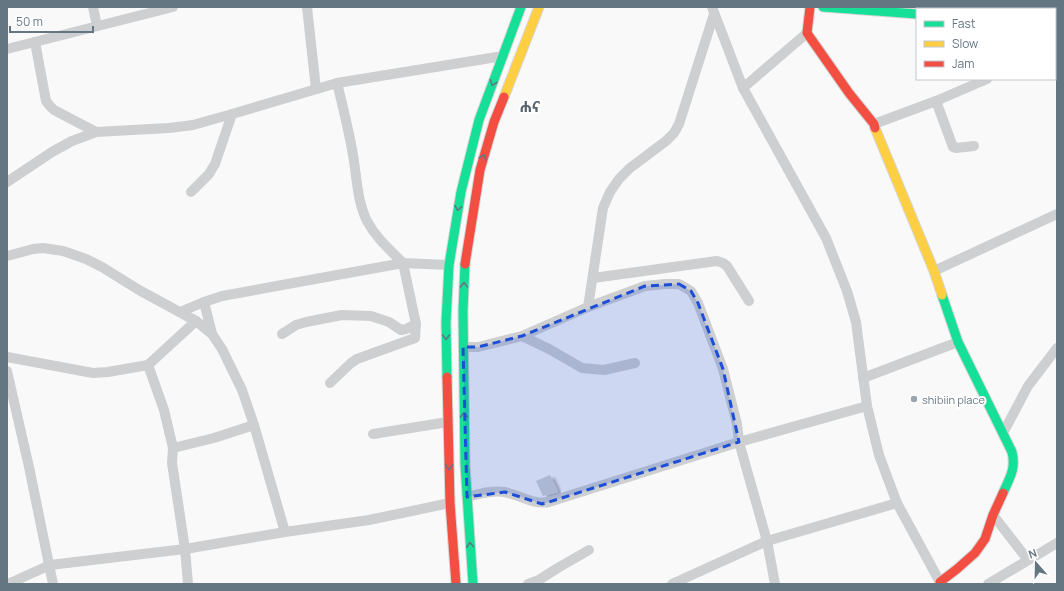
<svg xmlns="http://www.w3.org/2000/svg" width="1064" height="591" font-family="Manrope,'Noto Sans Ethiopic',sans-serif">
  <defs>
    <filter id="shadow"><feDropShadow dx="4.5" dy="2.5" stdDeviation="1" flood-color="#0004"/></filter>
  </defs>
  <rect width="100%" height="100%" fill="#f9f9f9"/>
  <polygon fill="#d0d2d3" filter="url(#shadow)" points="550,475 558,492 543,496 536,481"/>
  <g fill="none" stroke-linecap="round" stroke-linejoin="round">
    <defs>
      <g id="fast">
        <polyline points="823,7 917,14"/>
        <polyline points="465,264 463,311 465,465 473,584"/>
        <path d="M942,295L958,342L1012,452C1016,469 1010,477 1003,493"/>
        <polyline points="447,377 446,322 449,265 461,192 479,120 521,7"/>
      </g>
      <g id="slow">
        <polyline points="504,97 539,7"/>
        <polyline points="875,128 934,271 942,295"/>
      </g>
      <g id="jam">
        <polyline points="810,7 807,33 849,93 874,124 875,128"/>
        <polyline points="1055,17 1057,17"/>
        <polyline points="465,264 480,170 494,122 504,97"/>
        <polyline points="447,377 450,503 456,584"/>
        <polyline points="940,582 957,569 975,553 985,539 993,515 1003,493"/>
      </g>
    </defs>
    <use href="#fast" stroke="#d5d6d7" stroke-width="11"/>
    <use href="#slow" stroke="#d5d6d7" stroke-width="11"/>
    <use href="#jam" stroke="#d5d6d7" stroke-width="11"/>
    <g stroke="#cecfd0" stroke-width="10">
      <polyline points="93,7 97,26"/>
      <polyline points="307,7 316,89"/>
      <polyline points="712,7 743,88 826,238 847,291 856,322 867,406 879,455 897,503 941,584"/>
      <polyline points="35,42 46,101 49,105 54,110 96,132"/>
      <polyline points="7,49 173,7"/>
      <polyline points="1055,50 1057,49"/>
      <path d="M337,83C343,107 349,131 353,155C357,178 357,201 367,221C376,238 390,250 403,263L449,265"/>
      <polyline points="743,88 807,33"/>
      <polyline points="936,101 953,147 956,148 974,146"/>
      <polyline points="874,124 936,101 987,79"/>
      <polyline points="7,182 52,152 72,141 96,132 169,128 193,125 232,114 337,83 503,56"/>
      <polyline points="191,192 209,174 215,164 232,114"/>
      <polyline points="7,256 33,249 43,248 63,251 86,259 102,267 139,290 196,321"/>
      <polyline points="934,271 1057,214"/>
      <polyline points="593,278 717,261 723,263 727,266 749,301"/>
      <polyline points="204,302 212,334"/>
      <polyline points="588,307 603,208 610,192 619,179 630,168 666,141 674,133 679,124 714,14"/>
      <polyline points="180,312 204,302 222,296 403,263 416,324 415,338 357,359 351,363 330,383"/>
      <polyline points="282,334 296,325 306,322 342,315 371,316 389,322 401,330 406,329 416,324"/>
      <polyline points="522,336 549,349 582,368 604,370 635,363"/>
      <polyline points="463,347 478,347 522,336 588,307 645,286 665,284 679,284 691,291 698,303 723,369 737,424 739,442 767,541 775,584"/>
      <polyline points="7,357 93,373 108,372 148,365 196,321 212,334 222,349 242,390 254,425 285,532"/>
      <polyline points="148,365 164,410 173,448 172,463 185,549 188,584"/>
      <polyline points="7,371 29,467 53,584"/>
      <polyline points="863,378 958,342"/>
      <polyline points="1003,433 1028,386 1057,348"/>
      <polyline points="373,434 448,422"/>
      <polyline points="173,448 214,438 254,425"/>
      <path d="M467,497C479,494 492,490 504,492C520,495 533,505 549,502L739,442L867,406"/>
      <polyline points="993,515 1028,560"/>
      <polyline points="8,584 50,565 185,549 285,532 369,520 450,503"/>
      <polyline points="528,584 539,580 556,569 589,550"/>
      <polyline points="672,584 767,541 897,503"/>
      <polyline points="988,584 1057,543"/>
    </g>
    <use href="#fast" stroke="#16e098" stroke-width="9"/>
    <use href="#slow" stroke="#ffcf43" stroke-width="9"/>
    <use href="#jam" stroke="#f24e42" stroke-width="9"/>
  </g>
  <defs><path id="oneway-chevron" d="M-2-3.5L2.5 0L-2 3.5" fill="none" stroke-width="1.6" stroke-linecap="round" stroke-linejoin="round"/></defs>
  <g stroke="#657683">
    <use href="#oneway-chevron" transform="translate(493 83) rotate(111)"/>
    <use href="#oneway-chevron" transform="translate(483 157) rotate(-73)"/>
    <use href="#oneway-chevron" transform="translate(458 208) rotate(99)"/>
    <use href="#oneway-chevron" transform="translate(464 285) rotate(-88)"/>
    <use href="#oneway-chevron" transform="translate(446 337) rotate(89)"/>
    <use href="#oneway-chevron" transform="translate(464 415) rotate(-91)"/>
    <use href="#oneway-chevron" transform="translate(449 467) rotate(89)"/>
    <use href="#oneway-chevron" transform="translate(470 545) rotate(-93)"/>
  </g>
  <path fill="#1d4ed8" fill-opacity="0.2" stroke="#1d4ed8" stroke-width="3" stroke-dasharray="8 5" stroke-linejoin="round" d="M679,284L691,291L698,303L723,369L739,442L549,502L542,504L505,492L467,497L463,347H478L522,336L645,286Z"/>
  <circle fill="#99a4ac" stroke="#fff" stroke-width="1.5" cx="914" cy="399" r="4"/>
  <g text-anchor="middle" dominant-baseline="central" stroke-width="4" stroke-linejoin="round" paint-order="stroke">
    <g font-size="11" fill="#657683" stroke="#fff" text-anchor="start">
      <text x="922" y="399">shibiin place</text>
    </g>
    <g font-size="15" font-weight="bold" fill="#57646e" stroke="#fff">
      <text x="530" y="106">ሐና</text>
    </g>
  </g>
  <rect width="1064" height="591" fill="none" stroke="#657683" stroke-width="16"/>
  <rect x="916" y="8" width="140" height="72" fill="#ffffff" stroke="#c1c8cd"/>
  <rect x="924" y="21" width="20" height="6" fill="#16e098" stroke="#c1c8cd"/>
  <text x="952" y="28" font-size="12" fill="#657683">Fast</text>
  <rect x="924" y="41" width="20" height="6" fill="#ffcf43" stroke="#c1c8cd"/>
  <text x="952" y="48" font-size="12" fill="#657683">Slow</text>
  <rect x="924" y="61" width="20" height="6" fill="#f24e42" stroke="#c1c8cd"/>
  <text x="952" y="68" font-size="12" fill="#657683">Jam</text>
  <g transform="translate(1036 563) rotate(340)" stroke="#ffffff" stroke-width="3" paint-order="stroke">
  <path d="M0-3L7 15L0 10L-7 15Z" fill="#657683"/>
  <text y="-6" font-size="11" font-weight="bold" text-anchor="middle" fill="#657683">N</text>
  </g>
  <path d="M10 26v6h83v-6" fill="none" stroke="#657683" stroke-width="2"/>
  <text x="16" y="26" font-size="12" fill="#657683" stroke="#ffffff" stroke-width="3" paint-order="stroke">50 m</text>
</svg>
